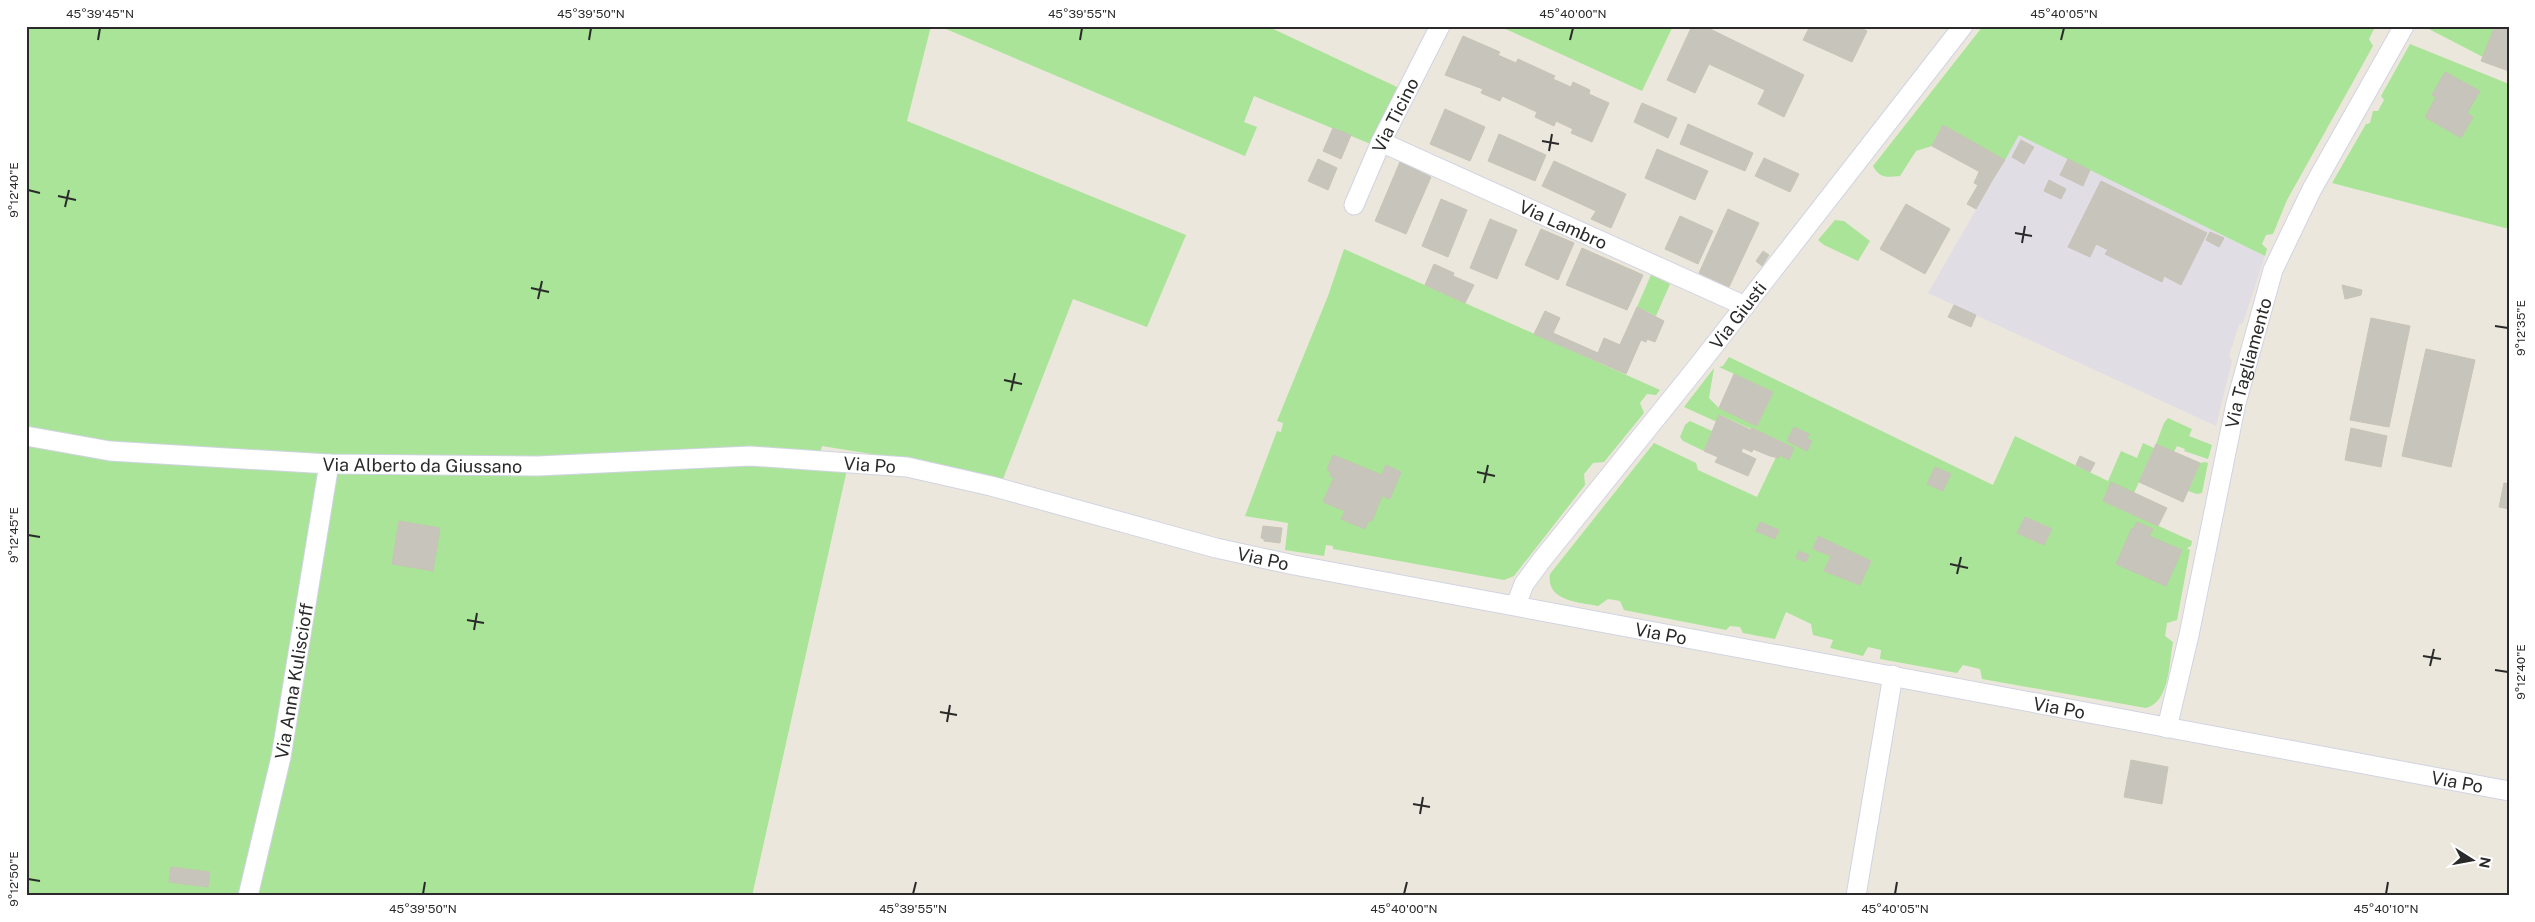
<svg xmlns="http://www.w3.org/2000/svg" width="2535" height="922" font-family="'Public Sans',sans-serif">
  <rect width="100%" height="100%" fill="#ece7dc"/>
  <polygon fill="#e0dde5" points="2019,135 2265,256 2243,323 2239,325 2229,356 2232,361 2216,426 1928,293"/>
  <g fill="#a9e498" fill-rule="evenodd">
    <polygon points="26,26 931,26 907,121 1186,235 1147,327 1073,299 1003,479 946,466 822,446 818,461 848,465 752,896 26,896"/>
    <polygon points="939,26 1267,26 1397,87 1373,145 1254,96 1244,122 1257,127 1245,156"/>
    <polygon points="1499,26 1673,26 1642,91"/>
    <path d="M1983,26H2385L2383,29H2374L2369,39L2373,46L2287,200L2273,234L2266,235L2262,244L2267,249L2265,256L2019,135L2005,160L1943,125L1932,146L1916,151L1900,176C1887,177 1880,179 1873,166Z"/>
    <polygon points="2423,26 2495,26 2483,57"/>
    <polygon points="2410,44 2509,84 2509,229 2332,183 2366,124 2370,123 2373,111 2378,111 2384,100 2381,96"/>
    <polygon points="1835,220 1844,221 1870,241 1858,261 1824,245 1818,240"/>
    <polygon points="1344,249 1660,390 1656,395 1647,394 1640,403 1644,413 1604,462 1593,463 1584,474 1585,485 1514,576 1504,580 1333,549 1333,546 1326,545 1324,556 1285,550 1288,523 1245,516 1277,431 1281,432 1283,423 1277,421 1328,296"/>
    <polygon points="1651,275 1670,284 1656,316 1637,307"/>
    <path d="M1729,357L1993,485L2015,436L2108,481L2121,451L2137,458L2143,443L2154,448L2134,493L2103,501L2192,541L2191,546L2187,548L2190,550L2177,620L2167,623L2165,636L2173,642C2169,662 2170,702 2146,708L1982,679L1980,669L1963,665L1957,673L1880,659L1881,650L1868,647L1863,656L1830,648L1833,640L1813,635L1811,624L1786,612L1775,639L1743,633L1740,627L1730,626L1726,630L1624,610L1620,601L1608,599L1598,606C1577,602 1546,601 1550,574L1654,443L1696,463L1698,470L1757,497L1776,457L1780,455L1788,459L1794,448L1720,415L1717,422L1684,407L1714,368L1709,398L1719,408L1757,426L1773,392L1719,367L1723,366ZM2025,517L2052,529L2044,545L2018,533ZM1817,537L1871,561L1860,585L1824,571L1831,556L1813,549Z"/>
    <polygon points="2168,418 2192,429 2189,436 2212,445 2208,459 2184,451 2185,449 2177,446 2174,452 2156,444 2164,423"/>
    <polygon points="1690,421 1712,431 1704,451 1683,441 1680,437 1685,425"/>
    <polygon points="2205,462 2208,463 2202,493 2197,494 2188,491 2200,463"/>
  </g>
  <g fill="#c7c5bb" stroke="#c8c3b6">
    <polygon points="1692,26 1704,26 1804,75 1784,117 1758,104 1765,90 1709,64 1695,93 1667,80"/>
    <polygon points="1810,26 1856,26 1867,31 1852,62 1803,40"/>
    <polygon points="2495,26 2509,26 2509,71 2481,61"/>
    <polygon points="1463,36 1500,52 1498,55 1516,63 1518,59 1555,76 1553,79 1571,87 1573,82 1590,90 1589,94 1609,103 1592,142 1571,133 1573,129 1556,121 1554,126 1535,117 1537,112 1502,96 1500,101 1481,93 1483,89 1445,75"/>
    <polygon points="2445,72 2480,91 2467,113 2473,117 2461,138 2425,117 2436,97 2432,95"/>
    <polygon points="1642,103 1677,118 1668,138 1634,122"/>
    <polygon points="1445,109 1485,127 1470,161 1430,144"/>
    <polygon points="1688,124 1753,153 1745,171 1680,144"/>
    <polygon points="1943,125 2005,160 1993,179 1932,146"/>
    <polygon points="1333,128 1351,135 1341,159 1323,151"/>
    <polygon points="1499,134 1546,155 1535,181 1488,161"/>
    <polygon points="2021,140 2034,147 2024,164 2012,157"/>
    <polygon points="1657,149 1708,171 1695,200 1645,178"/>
    <polygon points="1764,158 1799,174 1790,192 1755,176"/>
    <polygon points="1318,159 1337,168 1328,190 1308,181"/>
    <polygon points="2068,159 2090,170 2083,186 2060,175"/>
    <polygon points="1554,161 1626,194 1611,228 1591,219 1596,211 1542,186"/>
    <polygon points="1400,162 1431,177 1406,234 1375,221"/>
    <polygon points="1979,172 1993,179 1976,209 1967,204 1978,185 1974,183"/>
    <polygon points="2049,180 2066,189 2061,199 2044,191"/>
    <polygon points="2101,181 2207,233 2181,285 2164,276 2162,282 2105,254 2108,250 2096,244 2090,257 2068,247"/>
    <polygon points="1441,199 1467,210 1448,257 1422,246"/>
    <polygon points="1906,204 1950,229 1925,274 1880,249"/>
    <polygon points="1728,209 1759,223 1729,287 1699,273"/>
    <polygon points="1680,216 1713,231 1698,264 1665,249"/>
    <polygon points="1490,219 1517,230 1497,279 1470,268"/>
    <polygon points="1541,229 1574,243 1558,280 1525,265"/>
    <polygon points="2210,232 2224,238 2219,247 2206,240"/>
    <polygon points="1582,248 1643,275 1627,310 1566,285"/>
    <polygon points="1763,251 1769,255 1762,266 1756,261"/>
    <polygon points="1434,264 1454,273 1453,276 1474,285 1465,303 1425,285"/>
    <polygon points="2342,285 2362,290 2361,295 2345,299"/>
    <polygon points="1954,305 1976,315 1971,327 1948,317"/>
    <polygon points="1637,307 1664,321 1655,342 1647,339 1646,342 1641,340 1626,374 1610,367"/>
    <polygon points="1545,311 1560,318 1553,333 1598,353 1604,338 1620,345 1610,367 1534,334"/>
    <polygon points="2371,318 2410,326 2389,427 2350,420"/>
    <polygon points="2426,349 2475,360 2451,467 2402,456"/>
    <polygon points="1734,374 1773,392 1757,426 1719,408"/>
    <polygon points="1719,415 1751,430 1741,452 1756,459 1748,476 1715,462 1718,457 1704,451"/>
    <polygon points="1794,427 1809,434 1807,439 1812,441 1807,451 1787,441"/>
    <polygon points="1752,428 1794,448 1789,460 1780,455 1779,458 1770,456 1753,449 1752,452 1743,448"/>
    <polygon points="2351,428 2387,436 2381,467 2345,460"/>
    <polygon points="2156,444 2200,463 2183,502 2139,482"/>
    <polygon points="1333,455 1382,475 1386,465 1401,472 1390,499 1382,496 1372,521 1369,520 1365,529 1341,519 1345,511 1323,502 1334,477 1330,476 1331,472 1327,470"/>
    <polygon points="2080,456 2095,463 2090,472 2076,465"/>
    <polygon points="1935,467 1951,474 1943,491 1927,484"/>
    <polygon points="2111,482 2167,508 2158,526 2103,501"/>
    <polygon points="2504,483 2509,484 2509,509 2499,507"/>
    <polygon points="2025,517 2052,529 2044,545 2017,533"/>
    <polygon points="399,521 440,528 433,571 392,564"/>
    <polygon points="1760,522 1779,530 1775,539 1756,531"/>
    <polygon points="2137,522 2153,529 2149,536 2182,550 2166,586 2116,564 2132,528 2134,529"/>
    <polygon points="1263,526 1282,528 1280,543 1264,541 1264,539 1261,538"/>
    <polygon points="1818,536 1871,561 1860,585 1824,571 1831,556 1813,549"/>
    <polygon points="1799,551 1809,555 1806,562 1796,558"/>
    <polygon points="2131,760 2168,767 2162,804 2124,797"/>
    <polygon points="171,867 210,872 208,887 169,882"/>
  </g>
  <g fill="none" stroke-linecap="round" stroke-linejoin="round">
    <defs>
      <g id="street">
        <path id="s1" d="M1381,142L1745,306"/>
        <path id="s2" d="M1354,205L1381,142L1440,26"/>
        <path id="s3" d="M26,436L110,451L329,464L538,466L750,456L907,467L991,486L1216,548L1294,565L2509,791"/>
        <path id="s4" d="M1516,605L1524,584L1541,561L1698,366L1963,26"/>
        <path id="s5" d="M2167,728L2189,635L2236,403L2273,270L2312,189L2404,26"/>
        <path id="s6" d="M248,896L281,757L329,464"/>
        <polyline points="1856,896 1893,675"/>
      </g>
    </defs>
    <use href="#street" stroke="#d1d3e3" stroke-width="21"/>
    <use href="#street" stroke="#fff" stroke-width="19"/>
  </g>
  <path fill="none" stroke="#2a2a2a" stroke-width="2" d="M98,40L100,28M589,40L591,28M1080,40L1082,28M1570,40L1573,28M2061,40L2064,28M1542,141L1559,144M1549,151L1552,134M28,190L40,193M58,196L76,200M65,207L69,190M2015,233L2032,236M2022,243L2025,226M531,288L549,292M538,299L542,281M2495,326L2508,328M1004,380L1022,384M1011,391L1015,373M1477,472L1495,476M1484,483L1488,465M28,535L40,537M1950,564L1968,568M1957,574L1961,557M467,620L484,623M474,630L477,613M2423,656L2441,659M2430,666L2434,649M2495,670L2508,672M940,712L957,715M947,722L950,705M1413,804L1430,807M1420,814L1423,797M28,879L40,881M423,894L425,882M913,894L916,882M1404,894L1407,882M1895,894L1897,882M2386,894L2388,882"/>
  <g text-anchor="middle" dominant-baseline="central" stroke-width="4.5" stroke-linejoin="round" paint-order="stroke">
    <g font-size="18" fill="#2a2a2a" stroke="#fff">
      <text stroke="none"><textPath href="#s2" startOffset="99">Via Ticino</textPath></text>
      <text stroke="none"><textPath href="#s1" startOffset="200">Via Lambro</textPath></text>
      <text stroke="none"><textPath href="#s4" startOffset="366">Via Giusti</textPath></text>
      <text stroke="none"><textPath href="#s5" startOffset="374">Via Tagliamento</textPath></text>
      <text stroke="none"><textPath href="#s3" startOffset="398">Via Alberto da Giussano</textPath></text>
      <text stroke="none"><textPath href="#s3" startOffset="846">Via Po</textPath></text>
      <text stroke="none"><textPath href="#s3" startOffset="1251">Via Po</textPath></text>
      <text stroke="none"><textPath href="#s3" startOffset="1656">Via Po</textPath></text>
      <text stroke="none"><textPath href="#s6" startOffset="220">Via Anna Kuliscioff</textPath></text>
      <text stroke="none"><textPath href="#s3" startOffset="2061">Via Po</textPath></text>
      <text stroke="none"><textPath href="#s3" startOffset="2466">Via Po</textPath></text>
    </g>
  </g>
  <rect width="2535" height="922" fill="none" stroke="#ffffff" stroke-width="55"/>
  <g transform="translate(2472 860) rotate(101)" stroke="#ffffff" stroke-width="4" paint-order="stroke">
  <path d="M0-4L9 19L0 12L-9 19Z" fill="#2a2a2a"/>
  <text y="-8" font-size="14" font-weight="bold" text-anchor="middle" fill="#2a2a2a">N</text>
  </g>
  <rect x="28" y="28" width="2480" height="866" fill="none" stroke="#2a2a2a" stroke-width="2"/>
  <g font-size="12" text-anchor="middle" fill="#2a2a2a">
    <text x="100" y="18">45°39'45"N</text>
    <text x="591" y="18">45°39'50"N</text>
    <text x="1082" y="18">45°39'55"N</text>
    <text x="1573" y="18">45°40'00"N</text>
    <text x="2064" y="18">45°40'05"N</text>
    <text transform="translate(14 190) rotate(-90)" y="4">9°12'40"E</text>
    <text transform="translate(2521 328) rotate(-90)" y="4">9°12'35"E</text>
    <text transform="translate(14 535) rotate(-90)" y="4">9°12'45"E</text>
    <text transform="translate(2521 672) rotate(-90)" y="4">9°12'40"E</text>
    <text transform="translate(14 879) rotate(-90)" y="4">9°12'50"E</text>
    <text x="423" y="913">45°39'50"N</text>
    <text x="913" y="913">45°39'55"N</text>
    <text x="1404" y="913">45°40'00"N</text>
    <text x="1895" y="913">45°40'05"N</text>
    <text x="2386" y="913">45°40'10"N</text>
  </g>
</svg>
